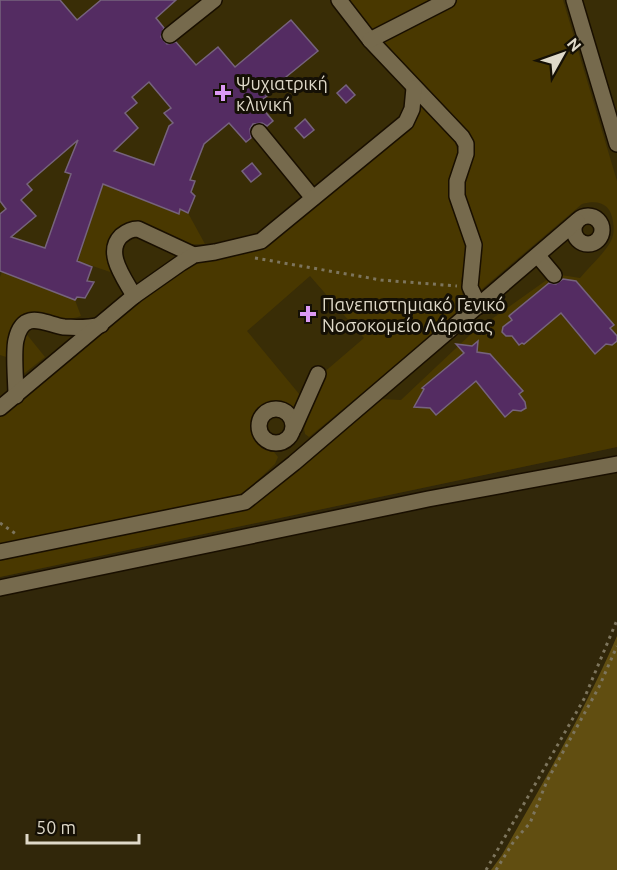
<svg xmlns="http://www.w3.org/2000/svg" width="617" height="870" font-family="Ubuntu,sans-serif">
  <rect width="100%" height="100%" fill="#31270a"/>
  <polygon fill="#392d06" points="0,0 617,0 617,447 0,577"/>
  <g fill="#493800">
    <path d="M344,0H563L617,181V447L0,577V560L246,509L252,506L381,399L401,400L472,333L555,274L580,278C590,266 604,254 611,241C614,235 614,228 613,222C611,204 599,199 582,204L476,294L474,245L459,203L466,145Z"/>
    <path d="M416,96L454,138L458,154L449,182L450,200L466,245L467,252L461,281L465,287L462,293L468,306L309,437L305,434L304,429L322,374L364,338L310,276L247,331L300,395L294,407C279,412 269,397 254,417C250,445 267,440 278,457L275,464L244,493L239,495L0,545V411L180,259L250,242L375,151Z"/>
    <polygon points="100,183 179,214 180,210 188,213 205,244 190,244 127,227 116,274 78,261 101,191"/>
    <path d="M2,272L75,300L81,316C65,322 55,316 40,313C34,311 27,314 22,317C7,329 9,342 12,359L0,355V277Z"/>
    <polygon points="20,326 45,357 21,376"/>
  </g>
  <path fill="#614e11" d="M617,636V870H491L502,855C543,783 584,712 617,636Z"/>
  <g fill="#542c62" stroke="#76637d" stroke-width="1.5" fill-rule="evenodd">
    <path d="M0,0H60L77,20L101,0H176L156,18L164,28L161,37L167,44L176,42L196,65L218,47L235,67L291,20L318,51L265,94L267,96L258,103L273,121L267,126L262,123L253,124L250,129L251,138L246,142L229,123L204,144L190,180L195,181L191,192L195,196L188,213L180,209L179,214L103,184L77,261L92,267L87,281L94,282L85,298L77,297L75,300L0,271V214L6,209L0,201ZM149,82L171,108L164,113L173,123L169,126L154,165L114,151L138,128L125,113L137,103L132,97ZM78,140L65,172L71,174L45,248L11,237L36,216L21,200L32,190L27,184Z"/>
    <polygon points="346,85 355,95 346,103 337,93"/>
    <polygon points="305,119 314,130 304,138 295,128"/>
    <polygon points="252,163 261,174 251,182 242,171"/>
    <polygon points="563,279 576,281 614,325 610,328 617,336 617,341 612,345 606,344 595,354 561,313 524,344 522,343 519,345 512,336 506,336 502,332 503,327 512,320 509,316 549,283 556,284"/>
    <polygon points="478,341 477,352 490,354 523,391 519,394 525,402 526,408 521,411 513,410 505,417 476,381 436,415 430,408 414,407 424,389 422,388 464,353 456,344 472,346"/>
  </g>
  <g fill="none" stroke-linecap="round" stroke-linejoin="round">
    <defs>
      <g id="minor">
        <polyline points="339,0 370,40 462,137 466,144 466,154 457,181 457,196 474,245 470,287 479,306"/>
        <polyline points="574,0 617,144"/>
        <polyline points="170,35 214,0"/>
        <polyline points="370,40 448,0"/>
        <polyline points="259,132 313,198"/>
        <circle cx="588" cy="230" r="14"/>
        <polyline points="538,256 554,275"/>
        <path d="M134,296C125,279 104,253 121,236C127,231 131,229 138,229L194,255"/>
        <path d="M16,396C16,381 13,353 16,340C23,308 45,324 64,327C78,328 88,328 101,325"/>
        <polyline points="0,408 134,296 181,263 194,255 215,252 261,241 406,122 412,109 414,88"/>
        <circle cx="276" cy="426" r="17"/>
        <polyline points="294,428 318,374"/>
        <polyline points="0,552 245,502 294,463 577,221"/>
        <polyline points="0,588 428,499 617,464"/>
      </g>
    </defs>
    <use href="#minor" stroke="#190f00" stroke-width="18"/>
    <g stroke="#7d755d" stroke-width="3" stroke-dasharray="3 4.5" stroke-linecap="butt">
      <polyline points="255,258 381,280 457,286"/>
      <polyline points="0,523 16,534"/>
      <polyline points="486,870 584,699 617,620"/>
      <polyline points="496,870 514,841 530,823 547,781 599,687 617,646"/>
    </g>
    <use href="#minor" stroke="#766a4d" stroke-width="15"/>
  </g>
  <g fill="#dc99f4" stroke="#151005" stroke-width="2">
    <path d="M220 84h6v6h6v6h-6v6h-6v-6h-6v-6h6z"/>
    <path d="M305 305h6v6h6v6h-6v6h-6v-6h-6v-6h6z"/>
  </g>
  <g text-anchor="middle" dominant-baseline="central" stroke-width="6" stroke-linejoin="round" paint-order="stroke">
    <g font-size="18" fill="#dfd9c9" stroke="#151005" text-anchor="start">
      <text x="236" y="83">Ψυχιατρική<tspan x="236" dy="21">κλινική</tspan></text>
      <text x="322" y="304">Πανεπιστημιακό Γενικό<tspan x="322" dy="21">Νοσοκομείο Λάρισας</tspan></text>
    </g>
  </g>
  <g transform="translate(563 54) rotate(50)" stroke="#151005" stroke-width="4.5" paint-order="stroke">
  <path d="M0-4.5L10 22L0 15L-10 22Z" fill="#dfd9c9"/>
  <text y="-9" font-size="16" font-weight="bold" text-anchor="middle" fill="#dfd9c9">N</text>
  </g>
  <path d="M27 834v9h112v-9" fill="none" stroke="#dfd9c9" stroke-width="3"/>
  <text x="36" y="834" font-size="18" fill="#dfd9c9" stroke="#151005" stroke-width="4.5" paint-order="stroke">50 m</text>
</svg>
